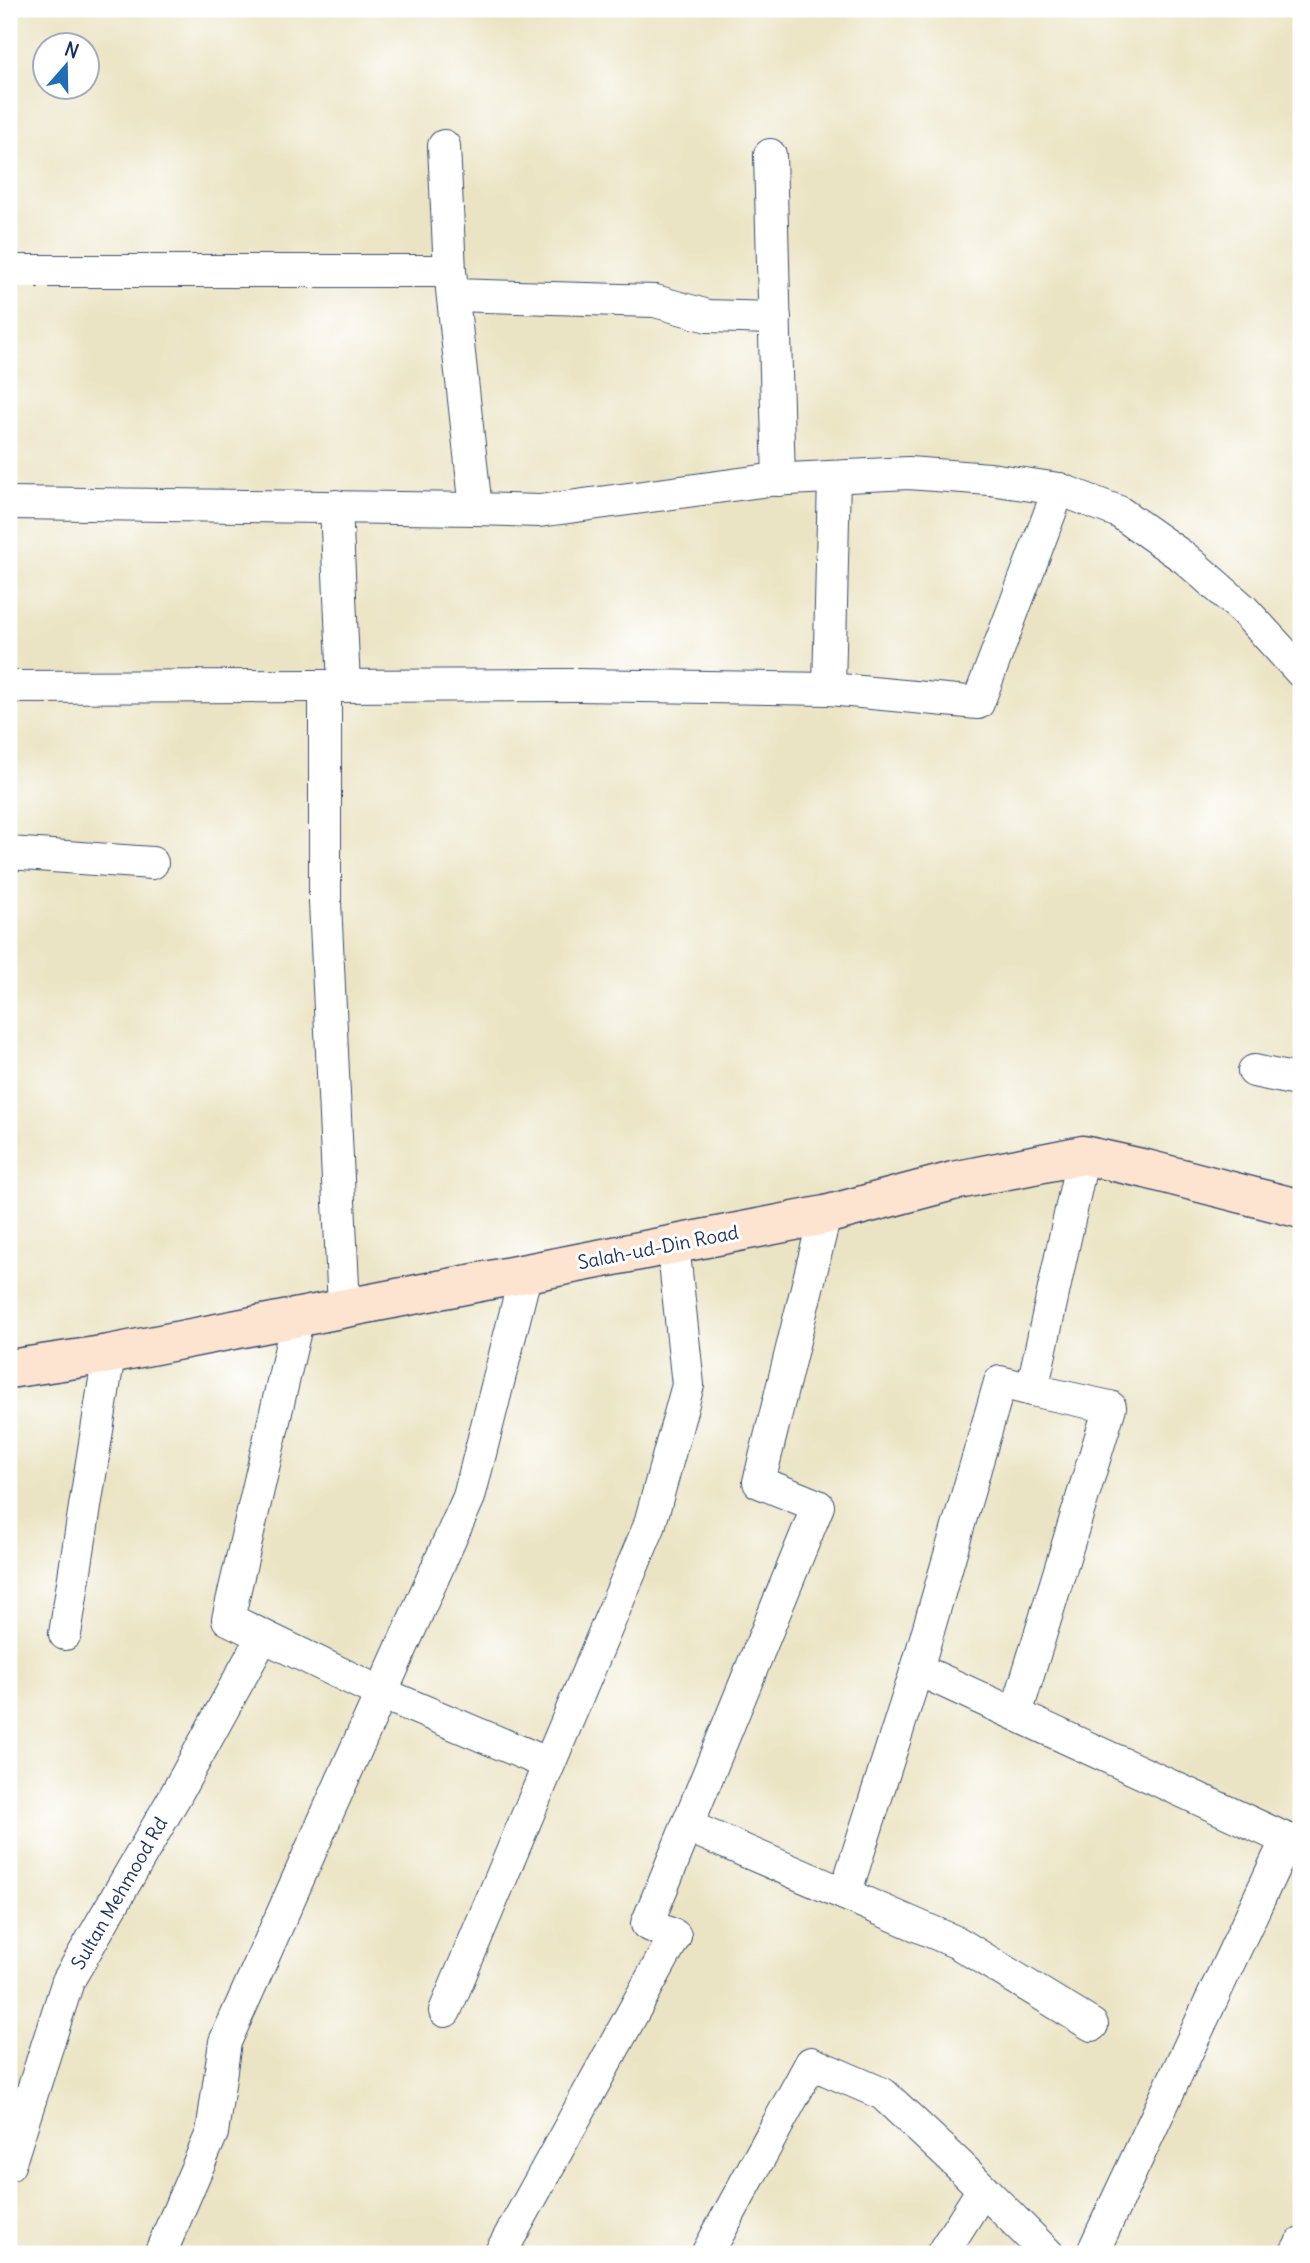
<svg xmlns="http://www.w3.org/2000/svg" width="1310" height="2263" font-family="Delius,sans-serif">
  <rect width="100%" height="100%" fill="#fff"/>
  <filter id="ink" filterUnits="userSpaceOnUse"><feTurbulence type="fractalNoise" baseFrequency=".0143" numOctaves="2"/><feDisplacementMap in="SourceGraphic" scale="14" xChannelSelector="R" yChannelSelector="G"/><feConvolveMatrix kernelMatrix="1 2 1 2 8 2 1 2 1" color-interpolation-filters="sRGB"/></filter>
  <filter id="wash" filterUnits="userSpaceOnUse"><feTurbulence type="fractalNoise" baseFrequency=".00686" numOctaves="4" result="noise"/><feDisplacementMap in="SourceGraphic" scale="28" xChannelSelector="R" yChannelSelector="G"/><feGaussianBlur stdDeviation="1.57" result="paint"/><feColorMatrix in="noise" values="0 0 0 0 0 0 0 0 0 0 0 0 0 0 0 0 0 1.4 0 .05"/><feComposite in="paint" operator="in"/></filter>
  <g filter="url(#wash)">
    <rect width="100%" height="100%" fill="#ebe4c4"/>
  </g>
  <g filter="url(#ink)">
    <g fill="none" stroke-linecap="round" stroke-linejoin="round">
      <defs>
        <g id="street">
          <polyline points="770,155 779,480"/>
          <polyline points="9,271 450,271 444,146"/>
          <polyline points="450,271 476,509 539,511 769,480 908,473 990,479 1059,489 1119,512 1186,559 1244,610 1301,672"/>
          <polyline points="453,295 655,301 708,316 775,318"/>
          <polyline points="9,503 476,509"/>
          <polyline points="336,506 344,686"/>
          <polyline points="325,686 325,902 344,1308"/>
          <polyline points="9,687 577,685 829,689 978,703 1059,489"/>
          <polyline points="829,689 834,477"/>
          <polyline points="9,853 152,863"/>
          <polyline points="1254,1071 1301,1081"/>
          <polyline points="1083,1155 1032,1390 1000,1382 917,1669 1301,1846"/>
          <polyline points="298,1317 228,1619 381,1693 549,1764"/>
          <polyline points="65,1634 109,1354"/>
          <polyline points="1016,1714 1110,1407 1032,1390"/>
          <polyline points="687,1826 958,1943 1092,2025"/>
          <polyline points="845,1894 917,1669"/>
          <polyline points="445,2011 649,1527 688,1385 673,1244"/>
          <polyline points="9,2165 68,1981 174,1798 263,1636"/>
          <polyline points="160,2254 212,2133 225,2042 469,1497 526,1272"/>
          <polyline points="500,2254 675,1936 647,1924 818,1506 759,1482 825,1215"/>
          <polyline points="707,2254 811,2063 883,2094 960,2166 1048,2254"/>
          <polyline points="942,2254 983,2189"/>
          <polyline points="1092,2254 1287,1839"/>
          <polyline points="1295,2254 1301,2244"/>
        </g>
        <polyline id="secondary" points="9,1369 109,1354 825,1215 953,1181 1083,1155 1146,1169 1301,1209"/>
      </defs>
      <use href="#street" stroke="#3a4a6d" stroke-width="34"/>
      <use href="#secondary" stroke="#3a4a6d" stroke-width="41"/>
      <use href="#street" stroke="#fff" stroke-width="32"/>
      <use href="#secondary" stroke="#fde4d1" stroke-width="38"/>
    </g>
  </g>
  <g text-anchor="middle" dominant-baseline="central" stroke-width="6" stroke-linejoin="round" paint-order="stroke">
    <g font-size="19" fill="#1b2f5e" stroke="#fff">
      <text transform="translate(658 1247) rotate(-11)">Salah-ud-Din Road</text>
      <text transform="translate(119 1893) rotate(-60)">Sultan Mehmood Rd</text>
    </g>
  </g>
  <rect width="1310" height="2263" fill="none" stroke="#fff" stroke-width="35"/>
  <g transform="translate(66 66) rotate(20)"><circle r="33" fill="#ffffff" stroke="#a4acbf" stroke-width="2"/>
  <path d="M0-5L12 26L0 18L-12 26Z" fill="#1f6fb2"/>
  <text y="-10" font-size="19" font-weight="bold" text-anchor="middle" fill="#1b2f5e">N</text>
  </g>
</svg>
